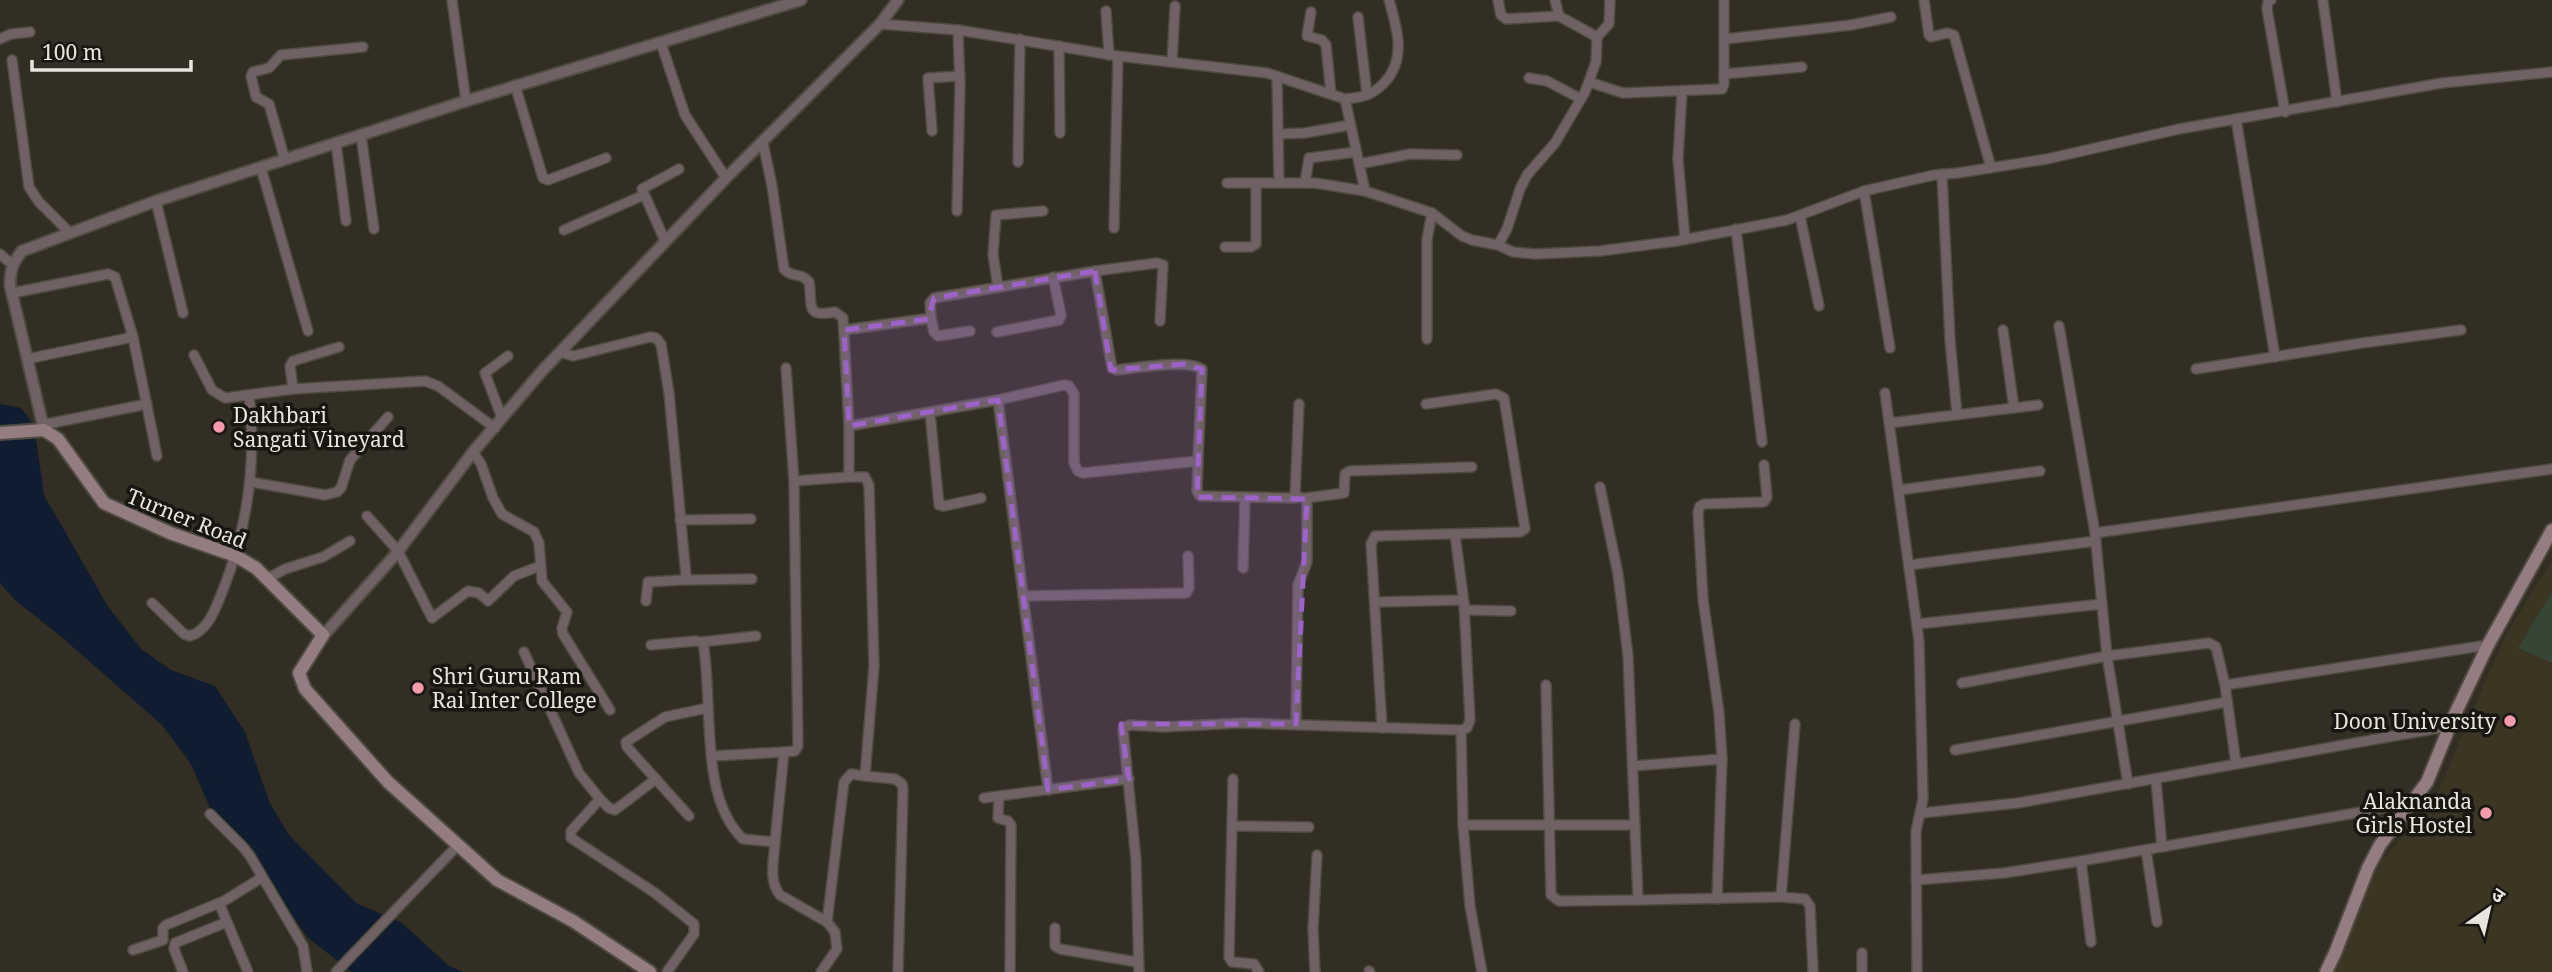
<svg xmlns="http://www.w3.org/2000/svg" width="2552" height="972" font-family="'Noto Serif','Noto Sans Devanagari',serif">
  <rect width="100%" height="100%" fill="#322e23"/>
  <polygon fill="#3b3524" points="2552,561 2552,972 2331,972 2339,960 2378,864 2432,806 2505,636"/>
  <polygon fill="#374535" points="2552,592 2552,663 2518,648"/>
  <polygon fill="#101c2f" points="0,404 21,408 34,425 44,495 107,605 141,649 171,670 215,686 245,732 269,801 288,834 356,903 402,923 448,965 463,972 352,972 308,938 264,876 252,851 213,815 191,764 162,725 58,634 16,601 0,583"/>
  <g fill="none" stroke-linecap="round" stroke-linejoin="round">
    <defs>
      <g id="minor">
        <polyline points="452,0 466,101"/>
        <polyline points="1498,0 1501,15 1506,19 1559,16"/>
        <polyline points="1924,0 1929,35 1931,37 1947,33 1954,35 1991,168"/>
        <polyline points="2271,0 2268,2 2267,9 2285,112"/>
        <polyline points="2323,1 2337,102"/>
        <polyline points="1106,11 1109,55"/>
        <polyline points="1311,12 1307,36 1322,40 1326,45 1331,94"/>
        <polyline points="1358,17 1367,95"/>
        <polyline points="880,24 958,30 1118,56 1267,73 1345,99 1365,191 1432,213 1462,236 1472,240 1498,245 1507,229 1520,189 1527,175 1555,143 1585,92 1596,62 1597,37 1559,16 1555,0"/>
        <polyline points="1597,37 1609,24 1610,0"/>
        <polyline points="0,39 11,34 30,32"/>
        <polyline points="1725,39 1851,25 1891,17"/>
        <polyline points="661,43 685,115 726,178"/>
        <polyline points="1059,46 1060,133"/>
        <polyline points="12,60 29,187 39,202 70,233"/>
        <polyline points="1172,62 1175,6"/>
        <polyline points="1724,74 1802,67"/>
        <polyline points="1277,76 1279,182"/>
        <polyline points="1529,78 1547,81 1581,99"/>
        <polyline points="1589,82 1623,93 1722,89 1724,84 1724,0"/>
        <polyline points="515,85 543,178 548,180 606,158"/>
        <polyline points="1682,91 1678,159 1685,239"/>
        <path d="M1345,99C1351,98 1360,98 1366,95C1373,93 1379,88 1384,83C1407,59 1397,28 1389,0"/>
        <polyline points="2236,119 2275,357"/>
        <polyline points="932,131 928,78 960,76"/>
        <polyline points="1279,134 1305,133 1350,125"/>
        <polyline points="361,135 374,229"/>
        <polyline points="336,143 346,221"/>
        <path d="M763,143L772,186L784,269C791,278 802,272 809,282C813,305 804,318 835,312L843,318L849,426V477H865L869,485L874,666L865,776L895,779L902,784L903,789L898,972"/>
        <polyline points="285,160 269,104 256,97 251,76 253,72 269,68 281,55 363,47"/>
        <polyline points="1018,162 1020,39"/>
        <polyline points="1359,164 1410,154 1457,155"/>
        <polyline points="261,168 308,331"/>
        <polyline points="1942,174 1950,340 1957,415"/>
        <polyline points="1227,183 1315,183 1365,191"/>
        <polyline points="1305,183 1309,158 1356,152"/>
        <polyline points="1864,191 1890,348"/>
        <polyline points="156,201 183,313"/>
        <polyline points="957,211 960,85 958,30"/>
        <polyline points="1800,216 1819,306"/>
        <polyline points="1114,228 1118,56"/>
        <polyline points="1736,229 1762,442"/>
        <polyline points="564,230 644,195"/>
        <polyline points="665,241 642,189 679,169"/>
        <polyline points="1498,245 1513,252 1535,254 1600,251 1677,241 1787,220 1864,191 1934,175 1958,173 2047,159 2179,129 2442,83 2552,72"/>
        <polyline points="1225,247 1251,247 1256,244 1256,183"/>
        <polyline points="0,254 8,261 14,262"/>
        <polyline points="998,287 993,254 996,215 1043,211"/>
        <polyline points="12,293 108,274 115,277 133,337 157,456"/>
        <polyline points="931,318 934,332 938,336 970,331"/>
        <polyline points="2059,326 2095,533 2107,656 2128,784"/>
        <polyline points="844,330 931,318 930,303 934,298 1095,271 1157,263 1163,265 1160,321"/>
        <polyline points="2003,330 2014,408"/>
        <polyline points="997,332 1059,320 1061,315 1053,277"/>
        <polyline points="1427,339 1427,239 1432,213"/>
        <polyline points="560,352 573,356 650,337 656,338 661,344 669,393 686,576 682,580 648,582 646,601"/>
        <polyline points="194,355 212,390 225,398 293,389 425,381 438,386 495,428"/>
        <polyline points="27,359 133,337"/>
        <polyline points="786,368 794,481"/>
        <polyline points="2196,369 2362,343 2461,330"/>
        <polyline points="293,389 290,366 293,361 339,347"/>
        <polyline points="1885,393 1919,641 1923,799 1916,831 1917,972"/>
        <polyline points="998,400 1048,790"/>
        <polyline points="930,413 939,505 944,506 981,498"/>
        <polyline points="502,418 485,373 508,356"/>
        <polyline points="1889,423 2038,405"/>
        <polyline points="42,425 147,404"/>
        <path d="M849,426L998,400L1064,385L1069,386L1074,394V463L1078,471L1083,473L1198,461L1202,369C1184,359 1137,368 1116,370L1112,368L1095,271"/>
        <polyline points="473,452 481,464 493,498 502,514 534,532 539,543 542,581 567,612 562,628 563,634 610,710"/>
        <polyline points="1198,461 1197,491 1200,496 1296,498"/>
        <polyline points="251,482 325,495 337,492 341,488 350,460 388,417"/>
        <polyline points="1600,487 1618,574 1628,656 1638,900 1781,897 1805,899 1810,906 1813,972"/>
        <polyline points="1899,490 2040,471"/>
        <polyline points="1306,498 1344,493 1345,474 1350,471 1472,467"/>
        <polyline points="367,516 398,551 432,618 468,591 479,593 488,601 514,576 540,566"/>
        <polyline points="680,520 751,519"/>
        <polyline points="2095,533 2552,469"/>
        <polyline points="1455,535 1464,603 1470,720 1467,728 1461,730"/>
        <polyline points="1909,565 2096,541"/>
        <polyline points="1243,568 1245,497"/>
        <polyline points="267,579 285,569 323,557 350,541"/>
        <polyline points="684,580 752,579"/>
        <polyline points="1023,596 1186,593 1189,588 1188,556"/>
        <polyline points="1375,602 1463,600"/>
        <path d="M152,603L184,634L190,636C209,630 216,607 223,590C248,526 257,463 249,395"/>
        <polyline points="1464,610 1511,611"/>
        <polyline points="1917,624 2102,604"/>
        <polyline points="701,642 756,636"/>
        <path d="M651,645L696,641L703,643C714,700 698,797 743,839L775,842L784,752L795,751L798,746L794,481L849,477"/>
        <polyline points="524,652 579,773 600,799 571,831 571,838 655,893 694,924 694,934 667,972"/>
        <polyline points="1962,683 2107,656 2209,643 2216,647 2225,685 2488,645"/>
        <polyline points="1546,685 1551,895 1559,901 1638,900"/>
        <polyline points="2225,685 2236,764"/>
        <polyline points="1296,724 1298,585 1307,562 1307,499 1295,496 1299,404"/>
        <polyline points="1382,728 1371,544 1375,536 1520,532 1525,529 1504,398 1496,394 1426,404"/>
        <polyline points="1955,750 2227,702"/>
        <polyline points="713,756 784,752"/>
        <polyline points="1633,766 1722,759"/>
        <polyline points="1233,779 1229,957 1232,962 1254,964 1259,972"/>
        <polyline points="2156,780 2162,847"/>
        <polyline points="999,796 998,818 1008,821 1011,825 1010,972"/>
        <polyline points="984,798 1129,779"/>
        <polyline points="600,799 609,808 615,810 656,779"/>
        <polyline points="1921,813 2018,803 2450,726"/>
        <polyline points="210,814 243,847 250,856 303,946 307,972"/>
        <polyline points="689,816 627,747 626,742 665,717 707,708"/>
        <polyline points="1463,825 1635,825"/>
        <polyline points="1232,826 1309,827"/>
        <path d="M775,842C774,860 768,880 780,895L827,922"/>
        <polyline points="2146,850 2157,922"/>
        <polyline points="2081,861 2412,803"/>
        <polyline points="1916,880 2004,873 2081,861 2091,942"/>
        <polyline points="1781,897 1795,724"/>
        <polyline points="1717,899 1722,759 1719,713 1703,599 1698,512 1700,506 1704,504 1764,502 1767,497 1764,465"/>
        <polyline points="219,903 248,972"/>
        <polyline points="1055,928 1055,946 1060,949 1137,962"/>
        <polyline points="133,950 163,940 163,928 166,925 224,901 261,878"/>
        <polyline points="1369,971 1370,972"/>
        <polyline points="183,972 174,949 175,943 227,922"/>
        <polyline points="336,972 458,845"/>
        <polyline points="821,972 837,949 835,932 827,922 844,782 851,774 865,776"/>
        <polyline points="1139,972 1136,860 1123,729 1129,725 1163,727 1242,723 1461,730 1463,825 1470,906 1482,972"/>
        <polyline points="1315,972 1313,929 1317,855"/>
        <polyline points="1862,972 1862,953"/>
      </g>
      <g id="tertiary">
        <path d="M44,430L10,285C10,270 13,262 22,251L156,201L466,101L801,0"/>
        <polyline points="322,637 396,554 473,452 542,371 726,178 880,24 898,0"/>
      </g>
      <g id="secondary">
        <polyline points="0,433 44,430 58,439 104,503 170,533 236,556 256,568 323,635 299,673 305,689 388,782 497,880 573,921 650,972"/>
        <polyline points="2326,972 2335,953 2368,868 2380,845 2427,782 2454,716 2488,645 2552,530"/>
      </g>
    </defs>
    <use href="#minor" stroke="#4f4b41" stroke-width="12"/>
    <use href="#tertiary" stroke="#4f4b41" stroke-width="14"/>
    <use href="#secondary" stroke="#4f4b41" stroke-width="16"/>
    <use href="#minor" stroke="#6f6164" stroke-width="9"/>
    <use href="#tertiary" stroke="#6f6164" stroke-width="10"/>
    <use href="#secondary" stroke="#937d81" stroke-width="12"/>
  </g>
  <path fill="#9c64c8" fill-opacity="0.2" stroke="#9c64c8" stroke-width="5" stroke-dasharray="14 9" stroke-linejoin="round" d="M1095,271L1111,370L1184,364L1202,369L1197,497L1307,499L1296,724H1121L1129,779L1048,790L998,400L849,426L844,330L928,319L934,298Z"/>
  <g fill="#f39aab" stroke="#181611" stroke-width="2.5">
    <circle cx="219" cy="427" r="7"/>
    <circle cx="418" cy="688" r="7"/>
    <circle cx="2510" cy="721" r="7"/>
    <circle cx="2486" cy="813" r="7"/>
  </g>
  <g text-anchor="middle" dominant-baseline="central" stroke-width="7" stroke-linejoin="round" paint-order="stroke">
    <g font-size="21" fill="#e8e5de" stroke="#181611" text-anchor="start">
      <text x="233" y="415">Dakhbari<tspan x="233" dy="24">Sangati Vineyard</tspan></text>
      <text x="432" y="676">Shri Guru Ram<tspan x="432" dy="24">Rai Inter College</tspan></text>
      <text x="2496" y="721" text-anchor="end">Doon University</text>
      <text x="2472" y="801" text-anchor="end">Alaknanda<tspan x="2472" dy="24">Girls Hostel</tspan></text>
    </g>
    <g font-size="21" fill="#e8e5de" stroke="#181611">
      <text transform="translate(187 518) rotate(22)">Turner Road</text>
    </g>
  </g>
  <g transform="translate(2489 909) rotate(34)" stroke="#181611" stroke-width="5" paint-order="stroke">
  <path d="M0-5L12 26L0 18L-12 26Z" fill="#e8e5de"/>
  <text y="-10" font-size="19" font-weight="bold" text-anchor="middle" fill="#e8e5de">उ</text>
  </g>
  <path d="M32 60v10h159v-10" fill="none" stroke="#e8e5de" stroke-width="3.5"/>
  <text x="42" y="60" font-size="21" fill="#e8e5de" stroke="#181611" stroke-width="5" paint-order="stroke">100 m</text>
</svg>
